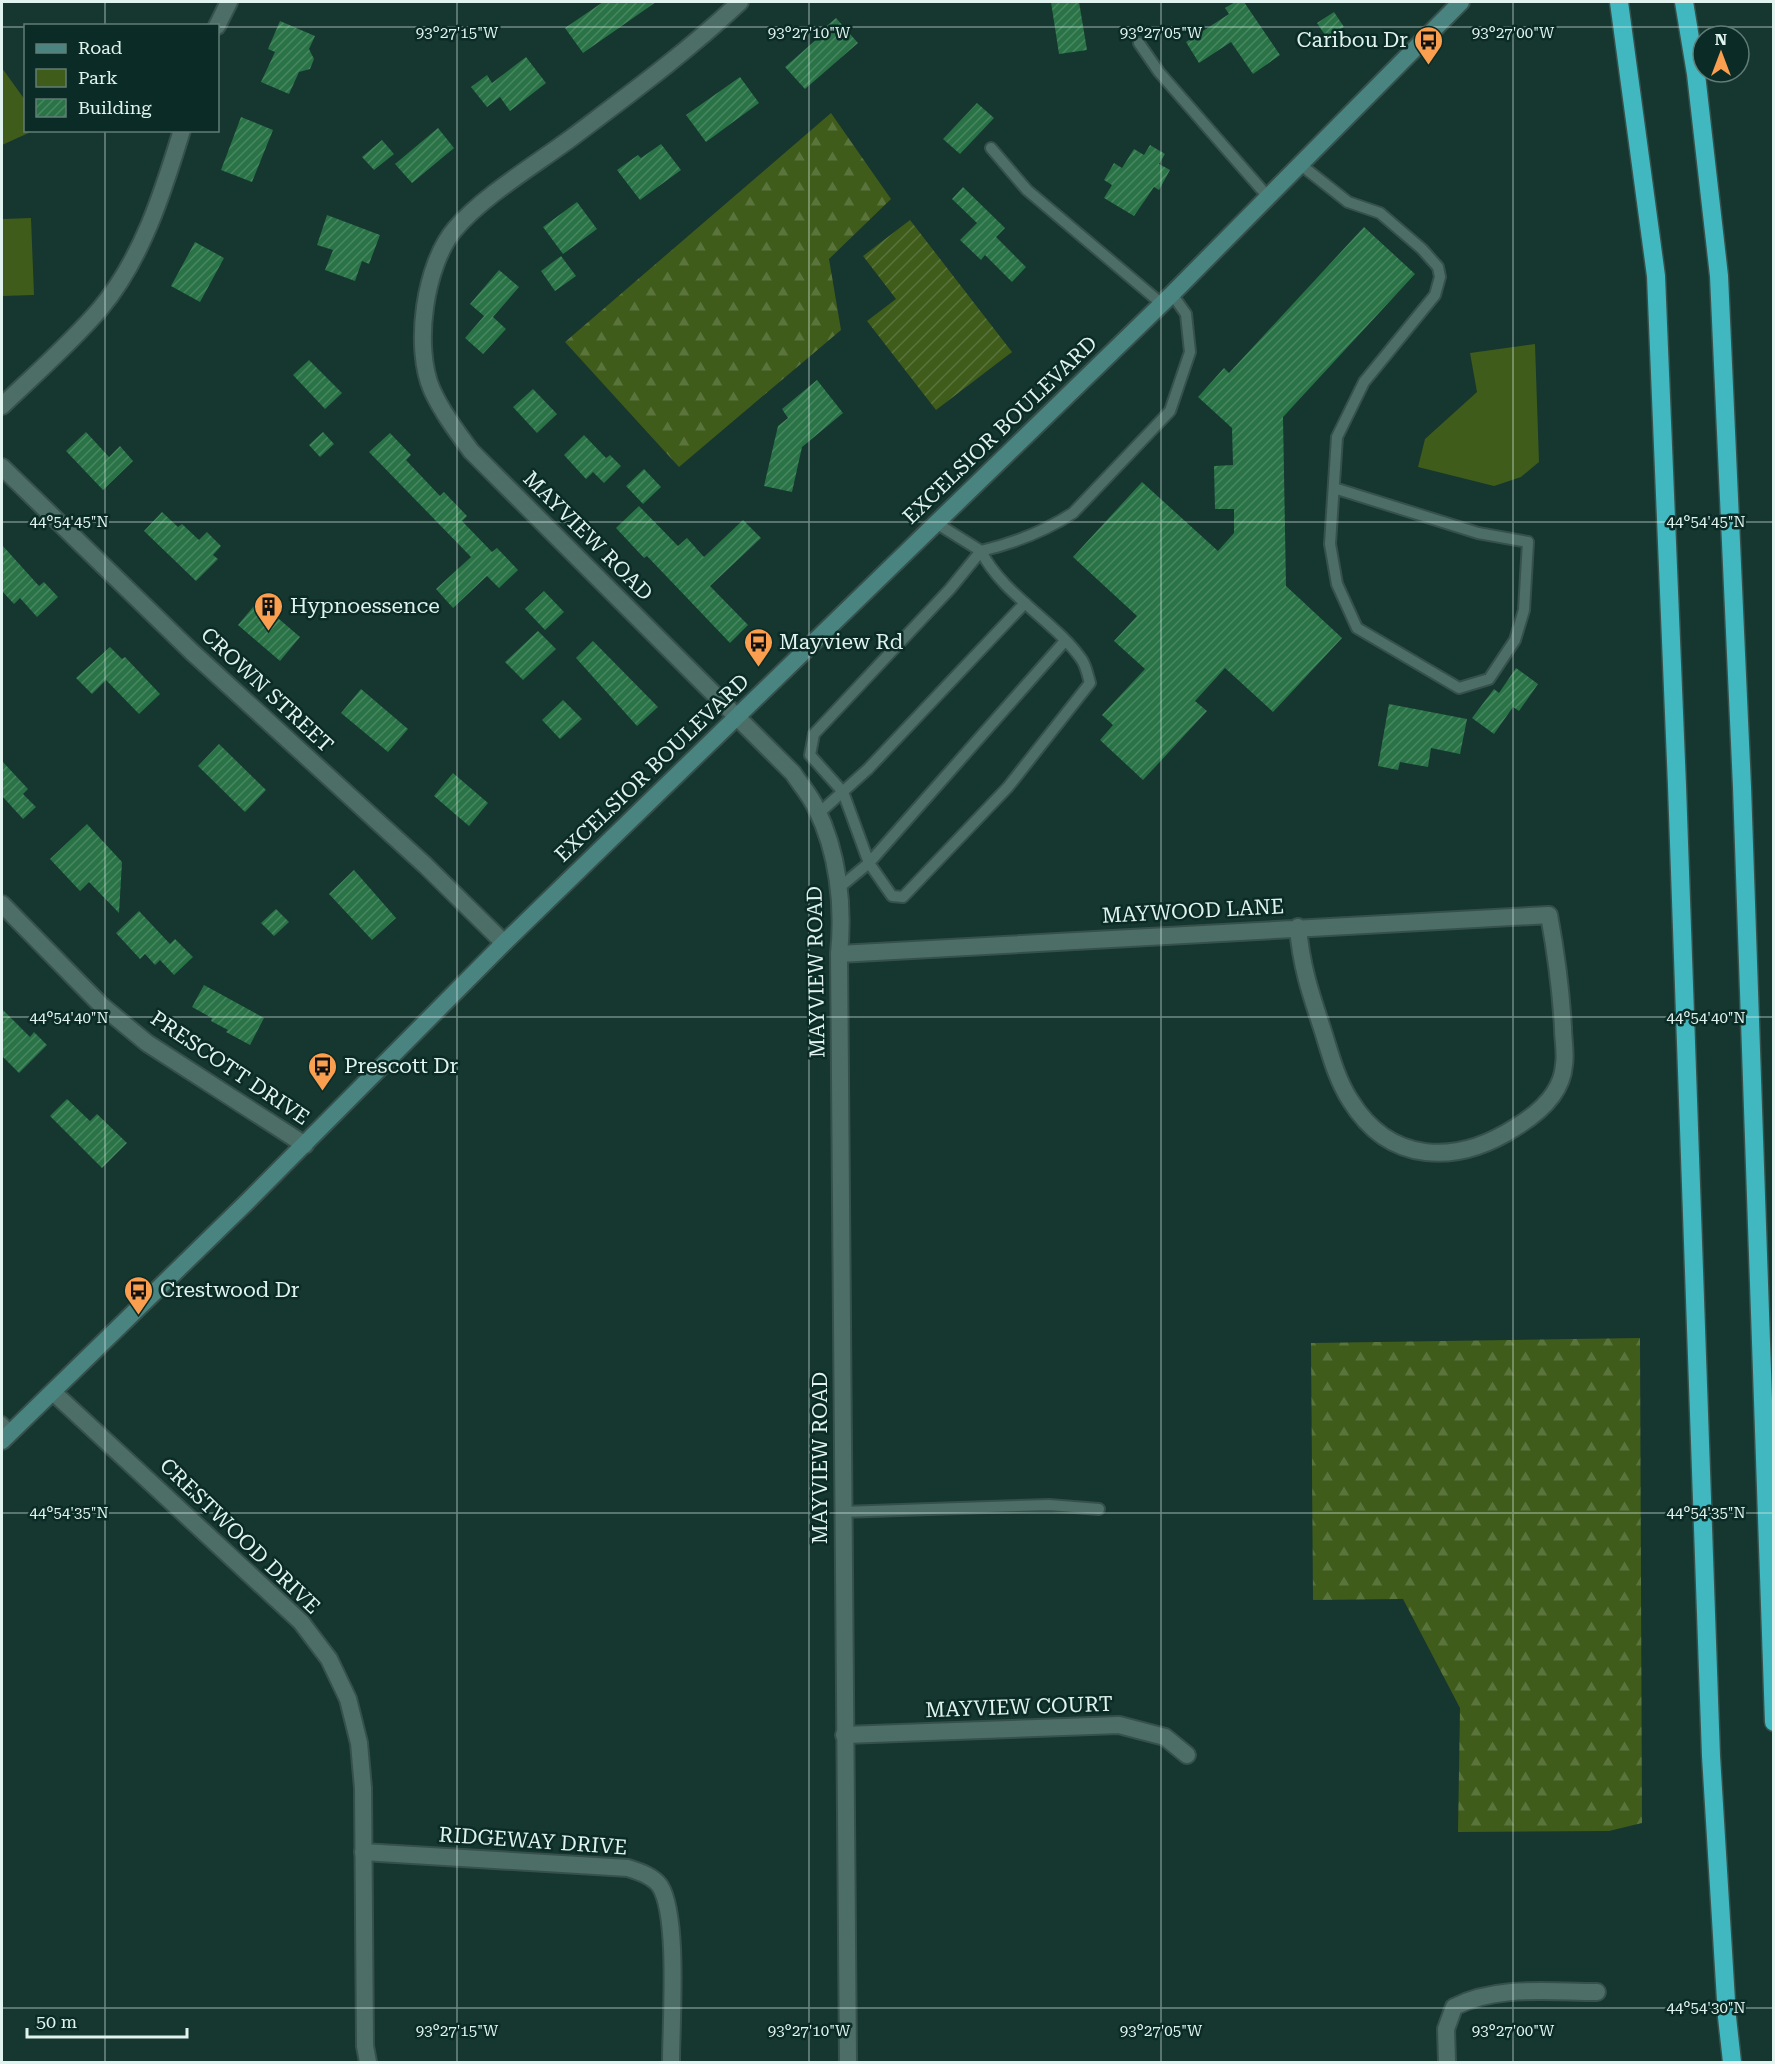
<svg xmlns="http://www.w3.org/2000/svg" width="1775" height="2064" font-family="'Roboto Serif',serif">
  <defs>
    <pattern id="forest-firs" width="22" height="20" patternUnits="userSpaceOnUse" patternTransform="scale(1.5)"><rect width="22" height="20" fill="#3f5c1b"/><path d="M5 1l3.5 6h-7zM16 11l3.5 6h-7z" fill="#5a743c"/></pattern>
    <pattern id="garden-furrows" width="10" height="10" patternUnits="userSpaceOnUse" patternTransform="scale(1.5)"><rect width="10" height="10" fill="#3f5c1b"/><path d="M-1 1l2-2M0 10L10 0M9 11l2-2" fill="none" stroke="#5a743c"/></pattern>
    <pattern id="building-hatch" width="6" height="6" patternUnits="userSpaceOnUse" patternTransform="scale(1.5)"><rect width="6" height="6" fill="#297347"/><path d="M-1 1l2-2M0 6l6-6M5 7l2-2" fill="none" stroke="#488762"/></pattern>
  </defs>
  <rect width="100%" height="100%" fill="#163630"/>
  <g fill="#3f5c1b">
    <polygon points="2,68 25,100 26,130 33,131 2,145"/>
    <polygon points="31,218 34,295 2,296 2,219"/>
    <polygon points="1535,344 1539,462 1521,477 1494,486 1418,467 1425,439 1477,392 1470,353"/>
  </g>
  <g fill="url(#forest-firs)">
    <polygon points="831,113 891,199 829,259 841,330 679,467 565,342"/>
    <polygon points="1640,1338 1642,1823 1609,1831 1458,1832 1460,1708 1403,1599 1313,1600 1311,1343"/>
  </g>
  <polygon fill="url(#garden-furrows)" points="910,220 1012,352 936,410 867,321 896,299 863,256"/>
  <g fill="url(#building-hatch)">
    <polygon points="603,2 656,2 583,53 565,28"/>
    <polygon points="1051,2 1079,2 1087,50 1059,54"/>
    <polygon points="1235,2 1244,2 1280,55 1253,74 1231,42 1199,63 1186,42 1229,14 1225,8"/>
    <polygon points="1334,12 1344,27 1327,38 1317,23"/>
    <polygon points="836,18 858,43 805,89 785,67 817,39 815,36"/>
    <polygon points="280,21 315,36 309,49 314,59 310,69 299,72 289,94 261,82 275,52 268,49"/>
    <polygon points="526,57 546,83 510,111 500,97 487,107 471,87 487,75 492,83"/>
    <polygon points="740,77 759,103 706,142 686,115"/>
    <polygon points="977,103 994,118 960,154 943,139"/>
    <polygon points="241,117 273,130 252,182 221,170"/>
    <polygon points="438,128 454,148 412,183 395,164"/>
    <polygon points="382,140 394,154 374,170 362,157"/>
    <polygon points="661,144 681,170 640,200 617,170 638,155 641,158"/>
    <polygon points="1150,145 1165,154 1159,164 1170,170 1159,190 1154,187 1134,216 1104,198 1112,185 1104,180 1114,163 1122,168 1134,149 1144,155"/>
    <polygon points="963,187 1005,228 996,237 1026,267 1012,282 985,255 981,260 960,240 977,223 952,199"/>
    <polygon points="577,202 597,229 563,254 543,227"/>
    <polygon points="327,215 380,235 369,264 362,261 355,281 325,270 333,250 317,245"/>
    <polygon points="1364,227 1415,274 1283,417 1286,586 1342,638 1273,712 1225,668 1195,701 1207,711 1143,780 1100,740 1113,725 1102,715 1145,669 1114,641 1137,616 1073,557 1142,482 1218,551 1234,533 1234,509 1215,509 1214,466 1233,465 1232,428 1198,397 1224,368 1229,373"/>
    <polygon points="195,242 224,258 200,302 171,286"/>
    <polygon points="561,256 576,276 555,291 541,271"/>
    <polygon points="499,270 519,287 493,317 506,329 483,354 465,338 484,316 470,304"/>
    <polygon points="309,360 342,393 325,409 293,375"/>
    <polygon points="817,380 843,413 802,447 792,492 764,486 778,426 788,418 782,409"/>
    <polygon points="533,389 557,414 537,433 513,407"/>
    <polygon points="86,432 109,457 120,446 133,461 103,490 66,451"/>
    <polygon points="323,432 334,444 320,457 309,445"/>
    <polygon points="390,433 411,455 406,460 440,496 444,492 467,516 462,521 492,552 497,548 518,570 499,588 487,576 453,608 436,589 471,557 369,452"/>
    <polygon points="584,435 606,458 610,455 621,466 604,483 593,472 586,479 564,455"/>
    <polygon points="644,469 661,487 643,504 626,486"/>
    <polygon points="639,506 678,546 687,538 704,557 743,520 761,538 710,586 748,625 730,643 647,556 644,558 616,528"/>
    <polygon points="162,512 178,527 182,524 199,540 207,532 221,546 213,555 218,559 196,581 144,531"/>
    <polygon points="2,545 39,586 44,582 58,597 37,617 20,598 14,604 2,591"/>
    <polygon points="544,591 564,612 545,630 525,609"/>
    <polygon points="258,601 300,637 280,661 238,625"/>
    <polygon points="538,631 556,649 523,680 505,662"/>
    <polygon points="593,641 658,707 637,726 576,658"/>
    <polygon points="110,647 122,659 125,657 160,694 139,714 106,680 92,694 76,678"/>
    <polygon points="1516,668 1538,684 1519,711 1513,707 1494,734 1472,718 1494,689 1499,693"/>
    <polygon points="361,689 408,729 388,752 341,713"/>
    <polygon points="563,700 582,719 560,739 542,720"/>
    <polygon points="1389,704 1467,719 1460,754 1431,748 1428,767 1400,762 1398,770 1378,766"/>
    <polygon points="219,744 266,790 245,812 198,766"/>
    <polygon points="2,761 28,789 23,794 36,807 23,819 2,796"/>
    <polygon points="453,773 488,803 469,826 434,796"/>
    <polygon points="87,824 122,862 119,913 89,882 80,891 50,859"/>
    <polygon points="354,870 396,918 372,940 329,894"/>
    <polygon points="276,909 289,922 274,936 261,923"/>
    <polygon points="139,911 170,944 175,939 193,957 174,975 160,960 155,965 145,954 140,959 116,933"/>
    <polygon points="204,985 264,1018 250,1045 226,1032 228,1030 211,1021 212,1018 192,1007"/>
    <polygon points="2,1009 30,1037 34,1032 47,1045 19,1073 2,1056"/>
    <polygon points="67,1099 90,1121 97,1114 127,1143 102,1168 50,1116"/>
  </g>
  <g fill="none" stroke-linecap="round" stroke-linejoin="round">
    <defs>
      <g id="service">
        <polyline points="1139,43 1159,72 1269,198"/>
        <polyline points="991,148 1027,190 1162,304"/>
        <polyline points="1301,165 1348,202 1380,213 1422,249 1438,267 1440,277 1435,295 1364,382 1337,437 1330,544 1337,584 1357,628 1459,688 1489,679 1515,640 1524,610 1528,542 1478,533 1334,488"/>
        <path d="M936,523L981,551C1014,543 1044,532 1073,513L1170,411L1190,352L1186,314L1172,294"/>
        <polyline points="818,814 868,769 1025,603"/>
        <path d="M840,887L869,863L892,896L903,897L1008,787L1090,683C1088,676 1086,666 1082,660C1056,622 1002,594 981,551L950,589L814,734L810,755L843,792L869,863L1064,642"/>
        <polyline points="2,1422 12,1432"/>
        <polyline points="842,1512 1049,1505 1099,1509"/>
      </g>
      <g id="minor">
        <path d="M740,2C688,51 631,93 574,136C538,163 484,195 455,229C425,264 413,347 432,390C442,412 457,432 471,451L793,773C800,784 810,795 816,808C838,852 844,905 839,954L848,2062"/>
        <polyline points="217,26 229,2"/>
        <path d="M2,406C34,375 70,344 100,309C142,259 163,192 182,130"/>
        <polyline points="2,467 192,652 425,865 504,943"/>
        <polyline points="2,904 101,1005 147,1043 305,1145"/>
        <path d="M839,954L1549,915C1556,953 1561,990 1563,1028C1563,1040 1566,1053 1564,1065C1562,1093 1539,1113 1516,1127C1457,1165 1390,1165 1350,1100C1336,1078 1330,1053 1322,1028C1310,992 1301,965 1298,927"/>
        <polyline points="53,1392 301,1622 329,1659 348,1699 359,1743 363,1788 365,2046 368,2062"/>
        <polyline points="844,1735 1119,1725 1165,1737 1187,1755"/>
        <path d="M363,1852L628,1868C640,1872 653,1876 660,1886C679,1916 671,2023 671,2062"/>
        <path d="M1447,2062L1446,2029L1454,2007C1496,1985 1550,1992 1597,1992"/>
      </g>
      <polyline id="secondary" points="2,1441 248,1201 504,943 1172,294 1461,2"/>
      <g id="motorway">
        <polyline points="1619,2 1656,276 1677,786 1711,1756 1727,2017 1732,2062"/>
        <polyline points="1684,2 1696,74 1719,276 1742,787 1774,1722"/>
      </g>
    </defs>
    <use href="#service" stroke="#36514b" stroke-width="14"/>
    <use href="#minor" stroke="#36514b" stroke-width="20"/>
    <use href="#secondary" stroke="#36514b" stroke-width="20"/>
    <use href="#motorway" stroke="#36514b" stroke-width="21"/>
    <use href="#service" stroke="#4d6e66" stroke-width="10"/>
    <use href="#minor" stroke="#4d6e66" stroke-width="16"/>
    <use href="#secondary" stroke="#498481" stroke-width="16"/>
    <use href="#motorway" stroke="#41b7c0" stroke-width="18"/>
  </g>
  <path fill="none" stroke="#e1f3ee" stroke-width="1.5" stroke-opacity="0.45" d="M105,2V26M457,2V2062M809,2V2062M1161,2V2062M1513,2V2062M2,27H26M218,27H1774M105,130V2062M2,522H1774M2,1017H1774M2,1513H1774M2,2008H1774"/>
  <defs>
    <symbol id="bus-pin" viewBox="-11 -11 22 30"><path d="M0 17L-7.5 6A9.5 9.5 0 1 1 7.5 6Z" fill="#fa9f4f" stroke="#0b2c26"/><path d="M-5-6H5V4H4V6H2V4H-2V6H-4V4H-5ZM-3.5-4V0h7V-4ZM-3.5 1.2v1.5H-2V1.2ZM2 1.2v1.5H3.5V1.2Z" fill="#111"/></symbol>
    <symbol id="building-pin" viewBox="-11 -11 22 30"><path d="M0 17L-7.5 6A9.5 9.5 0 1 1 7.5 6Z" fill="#fa9f4f" stroke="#0b2c26"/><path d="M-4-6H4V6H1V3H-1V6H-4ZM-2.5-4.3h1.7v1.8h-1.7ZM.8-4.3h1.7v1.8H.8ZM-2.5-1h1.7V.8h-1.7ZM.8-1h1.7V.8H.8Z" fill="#111"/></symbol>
  </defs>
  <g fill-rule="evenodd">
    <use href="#bus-pin" x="1412" y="24" width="33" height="45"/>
    <use href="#building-pin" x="252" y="590" width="33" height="45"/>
    <use href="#bus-pin" x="742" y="626" width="33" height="45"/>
    <use href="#bus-pin" x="306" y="1050" width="33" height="45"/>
    <use href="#bus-pin" x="122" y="1274" width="33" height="45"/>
  </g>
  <g text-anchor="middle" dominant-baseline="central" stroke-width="5" stroke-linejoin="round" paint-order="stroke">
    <g font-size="21" fill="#e1f3ee" stroke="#0b2c26" text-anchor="start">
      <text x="1408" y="40" text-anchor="end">Caribou Dr</text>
      <text x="290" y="606">Hypnoessence</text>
      <text x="779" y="642">Mayview Rd</text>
      <text x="344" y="1066">Prescott Dr</text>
      <text x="160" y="1290">Crestwood Dr</text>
    </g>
    <g font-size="21" fill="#e1f3ee" stroke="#0b2c26">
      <text transform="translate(1000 430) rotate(-44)">EXCELSIOR BOULEVARD</text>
      <text transform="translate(588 536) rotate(45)">MAYVIEW ROAD</text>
      <text transform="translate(267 690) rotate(43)">CROWN STREET</text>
      <text transform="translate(652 768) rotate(-44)">EXCELSIOR BOULEVARD</text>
      <text transform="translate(1193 911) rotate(-3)">MAYWOOD LANE</text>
      <text transform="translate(816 972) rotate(-91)">MAYVIEW ROAD</text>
      <text transform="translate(230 1068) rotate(34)">PRESCOTT DRIVE</text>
      <text transform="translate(820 1458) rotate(-90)">MAYVIEW ROAD</text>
      <text transform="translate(240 1536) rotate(44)">CRESTWOOD DRIVE</text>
      <text transform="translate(1019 1707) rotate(-2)">MAYVIEW COURT</text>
      <text transform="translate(533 1841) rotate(4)">RIDGEWAY DRIVE</text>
    </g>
  </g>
  <g font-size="15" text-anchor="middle" fill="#e1f3ee" stroke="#0b2c26" stroke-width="5" stroke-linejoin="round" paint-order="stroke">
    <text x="457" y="38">93°27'15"W</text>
    <text x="809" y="38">93°27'10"W</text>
    <text x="1161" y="38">93°27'05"W</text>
    <text x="1513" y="38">93°27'00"W</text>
    <text x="69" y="527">44°54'45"N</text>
    <text x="1706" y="527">44°54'45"N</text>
    <text x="69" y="1023">44°54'40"N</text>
    <text x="1706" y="1023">44°54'40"N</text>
    <text x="69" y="1518">44°54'35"N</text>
    <text x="1706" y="1518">44°54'35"N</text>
    <text x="1706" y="2013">44°54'30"N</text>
    <text x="457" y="2036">93°27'15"W</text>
    <text x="809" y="2036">93°27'10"W</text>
    <text x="1161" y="2036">93°27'05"W</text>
    <text x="1513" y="2036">93°27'00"W</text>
  </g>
  <rect width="1775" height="2064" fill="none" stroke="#e1f3ee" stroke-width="6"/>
  <rect x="24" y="24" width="195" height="108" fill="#0b2c26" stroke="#617c76" stroke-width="1.5"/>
  <rect x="36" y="44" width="30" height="9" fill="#498481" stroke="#617c76" stroke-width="1.5"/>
  <text x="78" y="54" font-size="18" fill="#e1f3ee">Road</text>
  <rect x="36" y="69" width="30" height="18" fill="#3f5c1b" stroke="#617c76" stroke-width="1.5"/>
  <text x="78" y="84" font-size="18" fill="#e1f3ee">Park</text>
  <rect x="36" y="99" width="30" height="18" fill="url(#building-hatch)" stroke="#617c76" stroke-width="1.5"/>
  <text x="78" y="114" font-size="18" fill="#e1f3ee">Building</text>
  <g transform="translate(1721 54)"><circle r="28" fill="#0b2c26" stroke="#617c76" stroke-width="1.5"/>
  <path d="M0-4.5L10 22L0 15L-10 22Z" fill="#fa9f4f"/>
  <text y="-9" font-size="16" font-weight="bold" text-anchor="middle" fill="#e1f3ee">N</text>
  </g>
  <path d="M27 2028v9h160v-9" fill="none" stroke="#e1f3ee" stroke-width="3"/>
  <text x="36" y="2028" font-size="18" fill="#e1f3ee" stroke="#0b2c26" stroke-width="4.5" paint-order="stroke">50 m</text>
</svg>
